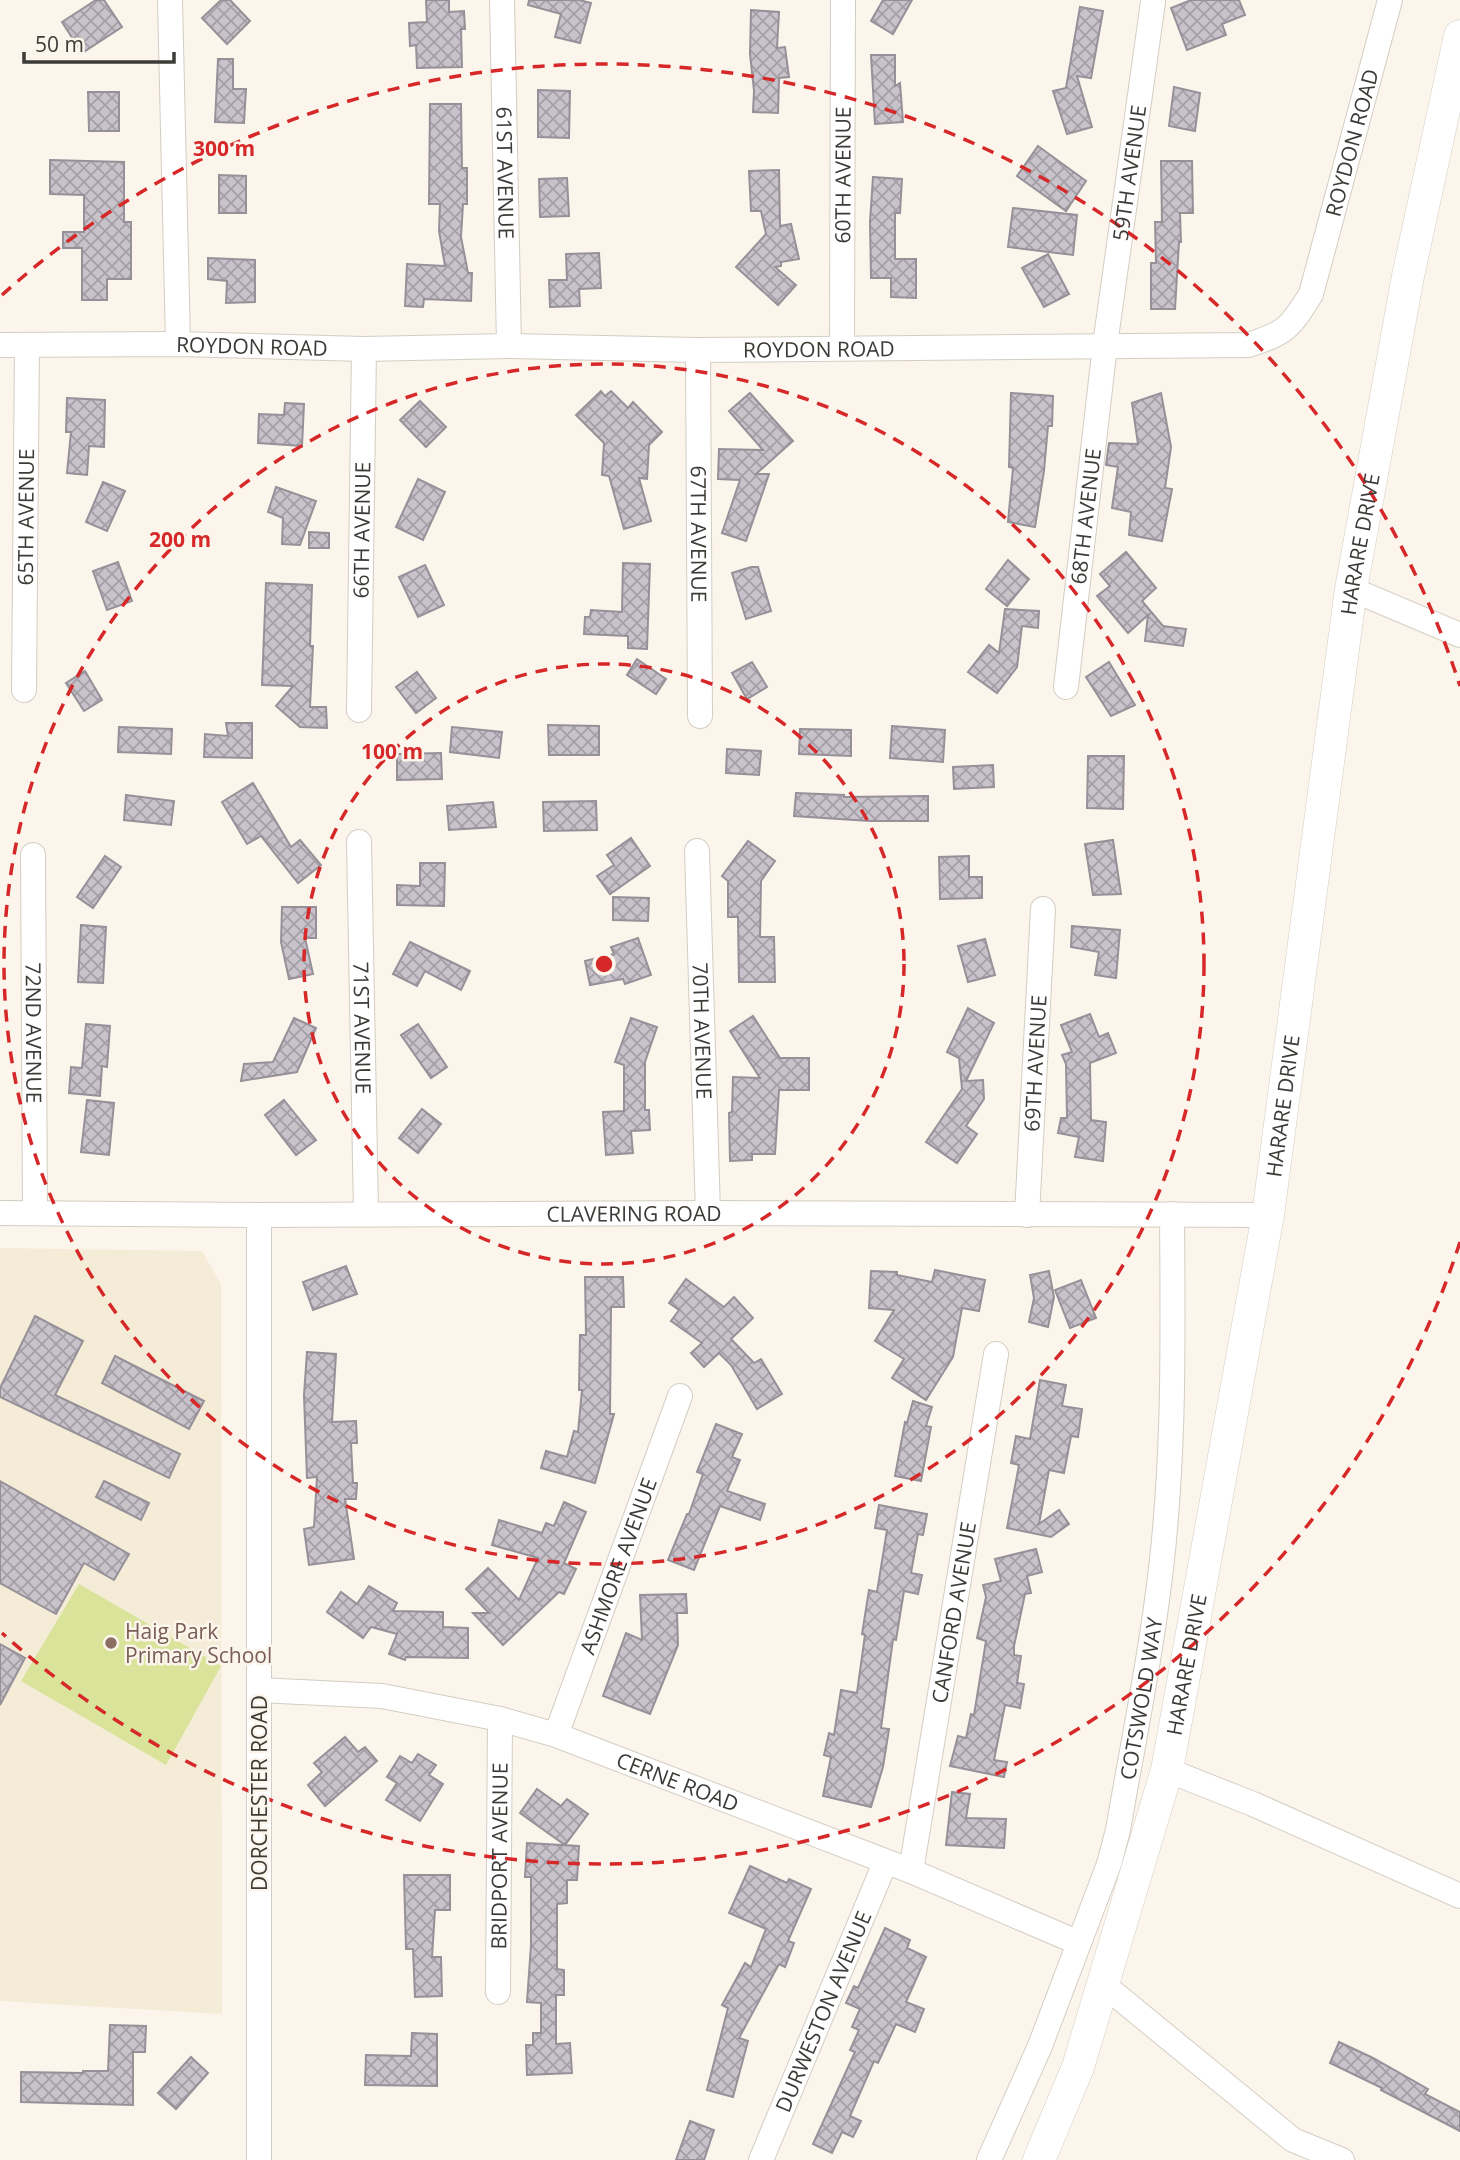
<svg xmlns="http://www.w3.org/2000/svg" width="1460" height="2160" font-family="'Open Sans',sans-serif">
  <defs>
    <pattern id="building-cross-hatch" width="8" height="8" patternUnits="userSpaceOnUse" patternTransform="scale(1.75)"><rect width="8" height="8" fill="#c8c2cb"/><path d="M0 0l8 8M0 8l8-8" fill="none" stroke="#a49fa6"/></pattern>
  </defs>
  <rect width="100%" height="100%" fill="#fcf5ec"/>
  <polygon fill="#f4ecd6" points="0,1248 202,1251 221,1284 222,2014 0,2001"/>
  <polygon fill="#d9e39a" points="79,1584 221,1666 166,1765 21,1681"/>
  <g fill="url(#building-cross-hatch)" stroke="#969099" stroke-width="2">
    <polygon points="96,0 104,0 122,27 82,53 62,22"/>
    <polygon points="221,0 230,0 250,21 227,44 202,18"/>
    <polygon points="426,0 449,0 449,12 464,11 465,29 461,29 462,67 417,68 416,45 410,46 409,23 427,22"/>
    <polygon points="529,0 579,0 591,3 580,43 555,37 561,14 528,5"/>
    <polygon points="883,0 912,0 893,34 871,21"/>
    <polygon points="1191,0 1239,0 1245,15 1222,24 1226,35 1187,50 1171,8"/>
    <polygon points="1080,7 1103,11 1091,78 1077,76 1092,127 1067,134 1053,91 1066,88"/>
    <polygon points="751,10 779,12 777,48 785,47 789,77 779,78 778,113 753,112 754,91 750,54"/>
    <polygon points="871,55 895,55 895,86 900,83 903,122 875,124"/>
    <polygon points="218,59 233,59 233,89 246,89 244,123 215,122"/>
    <polygon points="1174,87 1200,93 1195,131 1169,126"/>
    <polygon points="538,90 570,91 569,138 538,137"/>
    <polygon points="88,92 119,92 119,131 89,131"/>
    <polygon points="430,104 461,104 462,168 467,168 467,204 463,204 461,237 468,273 472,273 471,301 424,299 423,307 405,306 407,264 445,266 439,231 440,204 429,204"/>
    <polygon points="1038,146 1086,181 1066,211 1017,176"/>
    <polygon points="50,160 124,162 124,222 131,222 131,279 107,279 107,300 82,300 82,248 63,248 63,232 84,232 84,195 50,194"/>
    <polygon points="1161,161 1192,161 1193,213 1180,213 1181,242 1179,242 1175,309 1151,309 1151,263 1156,263 1155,222 1162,222"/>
    <polygon points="779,170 780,226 791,224 799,259 781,262 781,266 775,267 796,285 778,305 736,267 766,234 761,211 751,211 749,171"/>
    <polygon points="219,175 246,176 246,213 219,213"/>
    <polygon points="873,177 902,179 900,213 895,213 895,259 916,259 916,298 891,297 891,278 871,278 870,222"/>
    <polygon points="567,178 569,216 540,217 539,179"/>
    <polygon points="1013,208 1077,215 1073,255 1008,247"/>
    <polygon points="599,253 601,288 579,289 580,306 550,307 549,280 567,280 566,254"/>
    <polygon points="1048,254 1069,294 1044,307 1022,268"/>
    <polygon points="208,258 255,260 255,302 226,303 227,281 208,279"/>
    <polygon points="601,391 605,396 611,391 628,408 633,402 662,432 649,445 647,479 639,478 651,521 624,529 609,476 602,475 604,443 576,415"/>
    <polygon points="750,393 793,441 756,474 769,474 746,541 722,533 740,480 718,479 719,449 763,450 729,411"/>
    <polygon points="1011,393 1053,396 1052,426 1048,426 1044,471 1035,527 1008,522 1013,468 1009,467"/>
    <polygon points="1161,393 1171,447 1165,488 1172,489 1162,541 1129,535 1131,512 1112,508 1118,467 1106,465 1109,443 1138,444 1132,403"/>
    <polygon points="67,398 105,400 104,447 89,446 87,475 67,473 71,432 66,432"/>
    <polygon points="420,401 446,427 426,447 400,420"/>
    <polygon points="285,403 304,404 302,446 258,443 259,414 284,415"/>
    <polygon points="418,479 445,492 423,540 396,527"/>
    <polygon points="103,482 125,491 107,531 86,522"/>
    <polygon points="276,487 316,501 300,545 282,544 283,518 268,512"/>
    <polygon points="309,532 329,533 329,548 309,548"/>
    <polygon points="1126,552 1156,588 1142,601 1163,626 1186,629 1183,646 1145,641 1148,615 1128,633 1097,596 1110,586 1100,574"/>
    <polygon points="1008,560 1029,579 1007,606 986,589"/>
    <polygon points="118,562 132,601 107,610 93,571"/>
    <polygon points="623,563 650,564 647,649 628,648 628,636 584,634 585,617 590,617 591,610 622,612"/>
    <polygon points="425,565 444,605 418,617 399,577"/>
    <polygon points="751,567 758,567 771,611 746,619 732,573"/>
    <polygon points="266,583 312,585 310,646 313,646 310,707 326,707 327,728 300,727 276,706 293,686 262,685"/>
    <polygon points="1005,609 1039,611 1038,628 1022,626 1017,667 997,693 968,672 989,645 999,653"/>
    <polygon points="637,659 666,679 656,694 627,675"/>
    <polygon points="752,662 767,687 747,699 732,673"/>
    <polygon points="1109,662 1135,705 1111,716 1086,677"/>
    <polygon points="85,671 102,700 84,711 66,683"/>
    <polygon points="417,672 436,698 416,713 396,687"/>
    <polygon points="226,723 252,723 252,758 204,757 205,734 228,736"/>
    <polygon points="548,725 599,726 599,755 549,755"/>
    <polygon points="892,726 945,730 943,762 890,758"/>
    <polygon points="119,727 172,729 171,754 118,752"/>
    <polygon points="452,727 502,732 499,758 450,752"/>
    <polygon points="800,729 851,730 851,756 799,754"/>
    <polygon points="727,749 761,751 759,775 726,773"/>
    <polygon points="441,753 442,779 397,780 397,754"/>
    <polygon points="1088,756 1124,756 1123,809 1087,808"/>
    <polygon points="993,765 994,787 954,789 953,767"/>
    <polygon points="253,783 291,847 300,840 321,865 298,883 261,836 247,844 222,802"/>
    <polygon points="796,793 844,795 844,797 928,796 928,821 870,821 794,816"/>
    <polygon points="126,795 174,801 171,825 124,820"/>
    <polygon points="596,801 597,830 544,831 543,802"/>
    <polygon points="493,802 496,827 449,830 447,806"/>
    <polygon points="631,838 650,866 610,894 597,876 614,865 607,855"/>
    <polygon points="1113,840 1121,894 1093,895 1085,844"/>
    <polygon points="748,841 775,861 761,881 760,937 774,937 775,982 739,982 738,917 728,917 728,881 722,876"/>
    <polygon points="105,856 121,867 93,908 77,897"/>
    <polygon points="969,856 969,877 982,877 982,898 940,899 939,857"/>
    <polygon points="420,863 445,863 444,906 397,905 397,885 420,886"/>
    <polygon points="613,897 649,898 648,921 613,920"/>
    <polygon points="282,907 316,907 316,938 305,938 313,974 289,979 281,942"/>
    <polygon points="81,925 106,927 103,983 78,982"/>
    <polygon points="1072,926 1120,930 1116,978 1095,975 1099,952 1071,947"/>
    <polygon points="638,938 651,975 625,984 623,979 590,985 585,961 614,954 611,947"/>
    <polygon points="985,939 995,975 968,982 958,946"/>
    <polygon points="410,942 470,971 461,990 425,971 417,986 393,974"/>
    <polygon points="968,1008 994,1023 966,1081 983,1080 984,1099 966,1126 977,1134 957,1163 926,1142 962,1089 959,1058 947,1052"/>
    <polygon points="1090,1014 1099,1037 1108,1033 1116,1053 1090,1063 1091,1120 1106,1122 1103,1161 1075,1157 1079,1137 1058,1133 1061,1118 1067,1118 1066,1064 1062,1055 1072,1052 1061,1025"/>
    <polygon points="753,1016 780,1058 809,1058 809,1090 779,1090 775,1154 752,1154 752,1160 730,1161 729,1113 732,1112 733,1077 760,1078 730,1031"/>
    <polygon points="294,1018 316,1028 297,1072 241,1081 244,1064 273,1062"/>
    <polygon points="631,1018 657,1027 645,1062 645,1110 649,1110 650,1130 631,1131 633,1153 606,1155 603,1112 624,1111 624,1065 615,1062"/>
    <polygon points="86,1024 110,1026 107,1067 102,1066 100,1096 69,1093 71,1067 82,1068"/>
    <polygon points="418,1024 447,1067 431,1078 401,1035"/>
    <polygon points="87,1100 114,1103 109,1155 81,1152"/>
    <polygon points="284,1100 316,1140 296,1155 265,1115"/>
    <polygon points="422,1109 441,1124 418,1153 399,1138"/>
    <polygon points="346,1266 357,1294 313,1310 303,1282"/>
    <polygon points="935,1270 985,1280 979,1311 962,1308 953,1357 926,1400 892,1378 904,1359 875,1341 894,1310 869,1308 871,1271 897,1272 897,1275 932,1282"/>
    <polygon points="1049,1271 1054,1297 1048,1327 1029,1322 1034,1298 1030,1275"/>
    <polygon points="585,1277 623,1277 624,1307 611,1307 610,1414 614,1414 595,1483 541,1468 546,1451 567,1457 574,1431 578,1432 582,1390 579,1390 580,1335 586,1335"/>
    <polygon points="686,1279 724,1307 734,1297 753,1318 731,1339 754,1363 761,1359 782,1394 757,1409 731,1365 719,1353 704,1367 691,1353 702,1343 671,1321 679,1310 669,1303"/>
    <polygon points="1081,1280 1096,1318 1070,1328 1055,1290"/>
    <polygon points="35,1316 83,1341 55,1395 180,1454 169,1478 0,1397 0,1388"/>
    <polygon points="307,1352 336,1354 332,1422 356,1421 357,1443 351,1443 353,1483 357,1483 356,1499 345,1499 354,1559 309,1565 304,1529 314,1527 317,1477 307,1478 304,1395"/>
    <polygon points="115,1356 204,1401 189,1429 102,1383"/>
    <polygon points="1040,1380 1066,1385 1062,1406 1082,1409 1078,1437 1071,1436 1064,1473 1049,1470 1039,1524 1059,1510 1069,1524 1051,1537 1007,1528 1019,1465 1011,1463 1016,1436 1030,1439"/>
    <polygon points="913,1401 932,1407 926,1426 931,1427 921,1481 895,1476 905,1422 907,1423"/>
    <polygon points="716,1424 742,1434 732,1457 740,1460 727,1491 765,1504 760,1520 720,1506 694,1570 668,1560 687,1514 689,1514 703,1474 697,1472"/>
    <polygon points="0,1481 129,1554 114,1580 84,1563 56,1614 0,1583"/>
    <polygon points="104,1481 149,1503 141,1520 96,1497"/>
    <polygon points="564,1502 586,1512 564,1563 576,1569 564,1594 559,1592 503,1645 473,1613 489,1613 466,1589 488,1568 519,1600 538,1558 492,1545 499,1520 542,1533 546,1523 554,1526"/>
    <polygon points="879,1505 927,1514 923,1535 918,1534 911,1573 922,1575 918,1594 904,1591 896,1640 893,1639 881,1728 889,1729 883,1767 871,1807 823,1796 831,1757 824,1755 829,1733 834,1735 841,1690 857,1693 865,1635 862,1634 869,1590 877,1592 887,1530 875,1528"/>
    <polygon points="1036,1549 1042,1572 1027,1576 1031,1593 1025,1594 1014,1646 1014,1655 1021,1656 1017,1683 1024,1684 1020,1708 1005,1705 994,1760 1007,1762 1004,1777 950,1766 958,1736 966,1738 971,1714 974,1715 986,1641 977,1638 986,1597 983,1585 1001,1581 995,1559"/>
    <polygon points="369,1586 397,1603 393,1611 443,1612 443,1627 468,1628 468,1658 406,1657 405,1660 389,1654 397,1634 371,1627 363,1638 327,1612 341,1592 357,1604"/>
    <polygon points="686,1594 687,1613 677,1613 678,1645 650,1714 603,1696 626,1633 642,1640 640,1595"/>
    <polygon points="0,1644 25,1658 0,1705"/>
    <polygon points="345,1737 358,1752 365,1747 377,1761 325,1806 308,1785 322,1772 314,1763"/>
    <polygon points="418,1754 436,1765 429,1775 443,1784 420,1821 386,1800 397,1783 387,1777 400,1756 412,1763"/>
    <polygon points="537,1789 561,1806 567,1799 588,1814 565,1845 520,1813"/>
    <polygon points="952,1792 970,1794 966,1818 1006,1819 1004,1848 946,1845"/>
    <polygon points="527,1843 579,1846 577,1880 567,1880 567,1903 557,1904 557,1969 564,1970 564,1995 556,1995 556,2044 570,2043 572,2073 527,2075 526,2045 533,2045 533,2033 541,2033 541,2003 527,2002 531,1945 531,1877 525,1877"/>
    <polygon points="750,1866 787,1883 789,1879 811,1889 788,1941 794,1943 785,1967 779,1964 739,2038 748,2041 733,2097 707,2090 728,2008 722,2005 745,1963 751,1967 766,1929 729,1913"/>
    <polygon points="404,1875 450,1875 450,1910 435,1910 432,1957 441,1957 442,1996 415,1997 413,1949 406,1949"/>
    <polygon points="885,1928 910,1940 907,1948 926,1957 906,2002 924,2009 915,2032 896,2024 878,2063 874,2061 850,2116 861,2121 853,2137 842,2132 832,2153 813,2144 855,2052 850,2050 859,2030 852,2027 860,2009 846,2003 854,1986 858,1988"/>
    <polygon points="110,2025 146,2026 145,2052 133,2052 133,2105 21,2102 21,2072 83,2073 83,2071 108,2071"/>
    <polygon points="412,2033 437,2034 437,2086 365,2085 366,2055 411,2056"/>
    <polygon points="1339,2042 1373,2058 1428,2089 1425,2094 1460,2112 1460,2131 1381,2090 1382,2088 1330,2063"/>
    <polygon points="191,2057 208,2073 176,2109 158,2093"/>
    <polygon points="690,2121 714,2130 704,2160 676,2160"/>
  </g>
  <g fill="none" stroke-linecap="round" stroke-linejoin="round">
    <defs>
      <g id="minor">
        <polyline points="170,0 178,344"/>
        <path id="s1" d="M502,0L509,346"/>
        <path id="s2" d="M0,345L178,344L364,349L509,346L698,350L1248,345C1286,333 1290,328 1311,294L1390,0"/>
        <path id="s3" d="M842,348L843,1"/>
        <path id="s4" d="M698,350L700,716"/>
        <polyline points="1351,589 1460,635"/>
        <path id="s5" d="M1066,687L1105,345L1153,2"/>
        <path id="s6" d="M24,690L27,345"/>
        <path id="s7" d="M359,710L364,349"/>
        <path id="s8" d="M359,842L366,1213"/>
        <path id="s9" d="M697,851L708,1213"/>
        <path id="s10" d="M33,855L35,1212"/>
        <path id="s11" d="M0,1213L259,1215L708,1213L1268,1215"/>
        <path id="s12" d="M1027,1215L1043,909"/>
        <path id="s13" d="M259,1690L382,1696L500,1719L556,1735L911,1871L1079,1943"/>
        <path id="s14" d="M556,1735L680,1396"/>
        <polyline points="1167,1770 1253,1804 1460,1896"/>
        <path id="s15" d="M911,1871L996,1354"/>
        <polyline points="1104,1985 1293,2140 1342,2160"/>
        <path id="s16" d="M498,1992L500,1719"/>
        <polyline points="259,2160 259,1215"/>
        <path id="s17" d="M761,2160L885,1863"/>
        <path id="s18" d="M989,2160L1040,2046L1109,1864L1118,1830C1131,1753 1147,1677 1157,1600C1175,1472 1173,1342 1172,1214"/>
      </g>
      <g id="major">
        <path id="s19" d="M1039,2160L1078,2067L1167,1770L1268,1215L1351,589L1408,276L1460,36"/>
      </g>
    </defs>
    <use href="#minor" stroke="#d4cdc3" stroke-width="26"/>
    <use href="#major" stroke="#d4cdc3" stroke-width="33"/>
    <use href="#minor" stroke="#fff" stroke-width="24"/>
    <use href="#major" stroke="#fff" stroke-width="32"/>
  </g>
  <g fill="none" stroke="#d62828" stroke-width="3.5" stroke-dasharray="12 9">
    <circle cx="604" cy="964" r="300"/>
    <circle cx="604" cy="964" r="600"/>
    <path d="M1460 1242A900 900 0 0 1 2 1633M2 295A900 900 0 0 1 1460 686"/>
  </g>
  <circle fill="#8d6e63" stroke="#fcf5ec" stroke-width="2.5" cx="111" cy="1643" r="7"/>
  <g text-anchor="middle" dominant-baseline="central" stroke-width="5" stroke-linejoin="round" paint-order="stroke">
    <g font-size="21" fill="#3d3b37" stroke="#fcf5ec">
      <text stroke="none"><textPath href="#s2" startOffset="1489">ROYDON ROAD</textPath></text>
      <text stroke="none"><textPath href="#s1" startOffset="173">61ST AVENUE</textPath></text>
      <text stroke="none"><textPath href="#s5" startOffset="518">59TH AVENUE</textPath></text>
      <text stroke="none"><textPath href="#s3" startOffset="173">60TH AVENUE</textPath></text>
      <text stroke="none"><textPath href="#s2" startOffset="252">ROYDON ROAD</textPath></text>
      <text stroke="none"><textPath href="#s2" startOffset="819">ROYDON ROAD</textPath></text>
      <text stroke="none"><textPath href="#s5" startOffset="172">68TH AVENUE</textPath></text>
      <text stroke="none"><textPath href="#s6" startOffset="173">65TH AVENUE</textPath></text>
      <text stroke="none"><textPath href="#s7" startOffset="180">66TH AVENUE</textPath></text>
      <text stroke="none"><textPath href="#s4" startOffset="184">67TH AVENUE</textPath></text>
      <text stroke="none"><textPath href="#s19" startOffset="1652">HARARE DRIVE</textPath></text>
      <text stroke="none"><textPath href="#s8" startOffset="186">71ST AVENUE</textPath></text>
      <text stroke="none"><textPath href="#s9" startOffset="180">70TH AVENUE</textPath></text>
      <text stroke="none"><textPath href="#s10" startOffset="178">72ND AVENUE</textPath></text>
      <text stroke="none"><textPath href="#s12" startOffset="152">69TH AVENUE</textPath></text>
      <text stroke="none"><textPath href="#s19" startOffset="1085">HARARE DRIVE</textPath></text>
      <text stroke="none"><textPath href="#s11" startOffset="634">CLAVERING ROAD</textPath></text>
      <text stroke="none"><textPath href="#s14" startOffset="180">ASHMORE AVENUE</textPath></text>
      <text stroke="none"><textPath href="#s15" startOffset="262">CANFORD AVENUE</textPath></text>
      <text stroke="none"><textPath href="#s19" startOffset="518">HARARE DRIVE</textPath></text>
      <text stroke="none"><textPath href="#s18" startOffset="488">COTSWOLD WAY</textPath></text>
      <text stroke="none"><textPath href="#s13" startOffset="432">CERNE ROAD</textPath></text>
      <text transform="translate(259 1793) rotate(-90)">DORCHESTER ROAD</text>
      <text stroke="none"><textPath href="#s16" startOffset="136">BRIDPORT AVENUE</textPath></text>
      <text stroke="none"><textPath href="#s17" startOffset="161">DURWESTON AVENUE</textPath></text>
    </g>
    <g font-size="21" fill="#785e54" stroke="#fcf5ec" text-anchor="start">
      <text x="125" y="1631">Haig Park<tspan x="125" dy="24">Primary School</tspan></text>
    </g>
  </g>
  <circle cx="604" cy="964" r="10" fill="#d62828" stroke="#fcf5ec" stroke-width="3.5"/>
  <g font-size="21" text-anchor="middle" font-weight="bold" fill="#d62828" stroke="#fcf5ec" stroke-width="5" stroke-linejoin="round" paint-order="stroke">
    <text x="224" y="156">300 m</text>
    <text x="180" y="547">200 m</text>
    <text x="392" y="759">100 m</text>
  </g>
  <path d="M24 52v10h150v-10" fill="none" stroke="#3d3b37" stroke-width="3.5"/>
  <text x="35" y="52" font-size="21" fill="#3d3b37" stroke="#fcf5ec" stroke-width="5" paint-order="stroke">50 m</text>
</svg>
